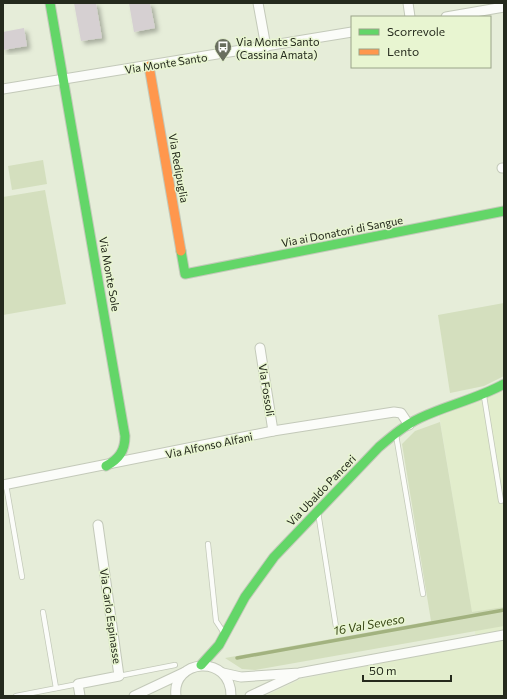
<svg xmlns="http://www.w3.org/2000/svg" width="507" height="699" font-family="Commissioner,sans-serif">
  <defs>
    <filter id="shadow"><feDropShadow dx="3.5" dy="3.5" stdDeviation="2" flood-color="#0004"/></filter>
  </defs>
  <rect width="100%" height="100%" fill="#e6edd9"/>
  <polygon fill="#e2edcc" points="504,381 504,696 265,696 301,679 477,644 438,408"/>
  <g fill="#d4dfbe">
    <polygon points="43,160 47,184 12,190 8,166"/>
    <polygon points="45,190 66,304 3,315 3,197"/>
    <polygon points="504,303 504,376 484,386 450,393 438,315"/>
    <polygon points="440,422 472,612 504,607 504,626 255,670 242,669 225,658 431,621 402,444 415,431"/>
  </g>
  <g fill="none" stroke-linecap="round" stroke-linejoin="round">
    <polyline stroke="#a2b27f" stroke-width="3.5" points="237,658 504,610"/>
  </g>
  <g fill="#d6d0d2" filter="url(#shadow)">
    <polygon points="74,3 96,3 102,38 81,41"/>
    <polygon points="129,3 150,3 155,28 134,32"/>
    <polygon points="24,28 27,46 3,50 3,32"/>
  </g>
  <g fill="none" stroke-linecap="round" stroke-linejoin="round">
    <defs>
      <g id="lane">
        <polyline points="484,396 501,501"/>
        <polyline points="396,435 423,594"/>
        <polyline points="6,485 22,577"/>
        <polyline points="318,512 336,627"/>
        <polyline points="208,544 216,621 224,633"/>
        <polyline points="43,612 56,688"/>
        <polyline points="119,676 175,665"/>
        <polyline points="16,696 78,684"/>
      </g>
      <g id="street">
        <polyline points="258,3 266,47"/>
        <polyline points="408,3 410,17"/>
        <polyline points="446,17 504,7"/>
        <polyline points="3,89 352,32"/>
        <polyline points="502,168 504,168"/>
        <polyline points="260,348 273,431"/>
        <polyline points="3,485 273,431 394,412 401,413 409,425"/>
        <polyline points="223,673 241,677 299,673 504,635"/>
        <polyline points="80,696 78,684 119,676 98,525"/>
        <polyline points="134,696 185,672"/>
        <path d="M176,696C171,659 231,653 231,696"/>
        <polyline points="250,696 295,675"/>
      </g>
      <g id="fast">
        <path d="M50,3L125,436C125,451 119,459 106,466"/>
        <polyline points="181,251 185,274 504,211"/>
        <path d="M201,665L219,645L245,597L274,557L379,447C392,436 405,425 420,418C447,405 477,399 504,384"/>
      </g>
      <polyline id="slow" points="149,66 181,251"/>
    </defs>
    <use href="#lane" stroke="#c3c9b9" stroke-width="6"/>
    <use href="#street" stroke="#c3c9b9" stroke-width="11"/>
    <use href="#fast" stroke="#c3c9b9" stroke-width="11"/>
    <use href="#slow" stroke="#c3c9b9" stroke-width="11"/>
    <use href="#lane" stroke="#fbfcf9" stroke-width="4.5"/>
    <use href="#street" stroke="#fbfcf9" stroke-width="9"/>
    <use href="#fast" stroke="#63d668" stroke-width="9"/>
    <use href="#slow" stroke="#ff974d" stroke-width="9"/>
  </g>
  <defs>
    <symbol id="bus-pin" viewBox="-11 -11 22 30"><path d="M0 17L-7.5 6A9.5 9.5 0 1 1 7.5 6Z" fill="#696e5f" stroke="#e8f5d1"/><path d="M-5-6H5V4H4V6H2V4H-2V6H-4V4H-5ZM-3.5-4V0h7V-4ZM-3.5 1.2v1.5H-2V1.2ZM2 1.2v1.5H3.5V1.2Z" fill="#fff"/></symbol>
  </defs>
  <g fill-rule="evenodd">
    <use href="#bus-pin" x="213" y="37" width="20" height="27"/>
  </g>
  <g text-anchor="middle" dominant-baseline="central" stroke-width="3" stroke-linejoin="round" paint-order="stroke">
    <g font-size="11" fill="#252a1d" stroke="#e8f5d1" text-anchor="start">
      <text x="236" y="41">Via Monte Santo<tspan x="236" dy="13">(Cassina Amata)</tspan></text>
    </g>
    <g font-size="11" fill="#252a1d" stroke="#e8f5d1">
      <text transform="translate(166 63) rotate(-9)">Via Monte Santo</text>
      <text transform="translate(179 168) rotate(80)">Via Redipuglia</text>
      <text transform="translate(342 231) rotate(-11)">Via ai Donatori di Sangue</text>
      <text transform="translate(110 274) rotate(80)">Via Monte Sole</text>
      <text transform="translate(267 390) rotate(81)">Via Fossoli</text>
      <text transform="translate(209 445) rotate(-12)">Via Alfonso Alfani</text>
      <text transform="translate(321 490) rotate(-46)">Via Ubaldo Panceri</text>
      <text transform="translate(111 616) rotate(82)">Via Carlo Espinasse</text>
    </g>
    <g font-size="12" font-style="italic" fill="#374514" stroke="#e8f5d1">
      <text transform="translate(369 624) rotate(-10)">16 Val Seveso</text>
    </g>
  </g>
  <rect width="507" height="699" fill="none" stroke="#252a1d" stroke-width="8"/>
  <rect x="351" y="16" width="140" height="52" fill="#e8f5d1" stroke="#9aa489"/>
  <rect x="359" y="29" width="20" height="6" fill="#63d668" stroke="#9aa489"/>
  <text x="387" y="36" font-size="12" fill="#252a1d">Scorrevole</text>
  <rect x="359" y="49" width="20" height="6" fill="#ff974d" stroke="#9aa489"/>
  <text x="387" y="56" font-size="12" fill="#252a1d">Lento</text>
  <path d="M363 675v6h88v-6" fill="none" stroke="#252a1d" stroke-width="2"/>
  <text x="369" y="675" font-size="12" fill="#252a1d" stroke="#e8f5d1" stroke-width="3" paint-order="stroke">50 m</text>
</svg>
